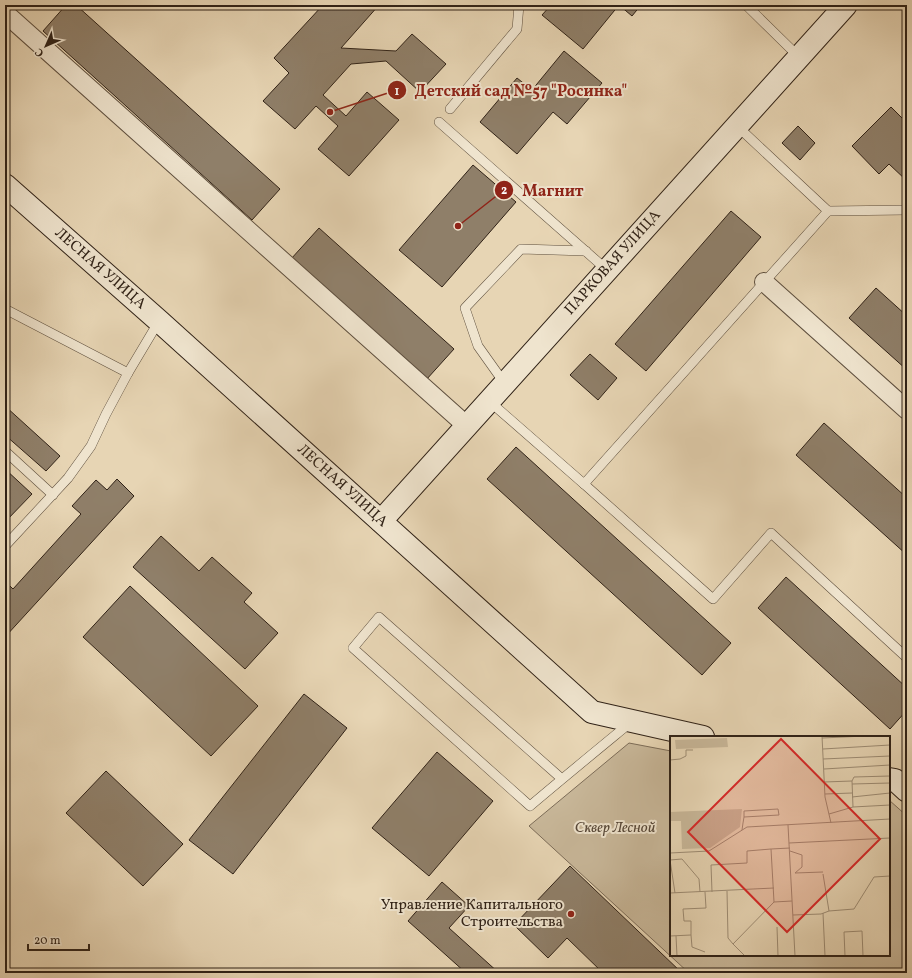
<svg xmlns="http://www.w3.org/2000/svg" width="912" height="978" font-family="Vollkorn,serif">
  <rect width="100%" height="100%" fill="#e7d5b4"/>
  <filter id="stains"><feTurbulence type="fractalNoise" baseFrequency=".005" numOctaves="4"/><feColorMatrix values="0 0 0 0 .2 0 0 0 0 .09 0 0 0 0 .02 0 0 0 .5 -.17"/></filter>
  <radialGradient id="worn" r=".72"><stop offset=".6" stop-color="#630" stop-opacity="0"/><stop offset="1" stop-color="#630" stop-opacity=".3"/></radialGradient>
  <polygon fill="#c8b799" stroke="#7c6c58" points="629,743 671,751 671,955 889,955 889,800 907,816 907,973 689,973 529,826"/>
  <g fill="#8f7f69" stroke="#302217">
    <polygon points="66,5 76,5 280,189 252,220 43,31"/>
    <polygon points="321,5 379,5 341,48 396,51 412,34 446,64 420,92 386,61 351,64 323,95 346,116 367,92 399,120 349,176 318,149 338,126 316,106 295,129 263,101 289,73 274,58 322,6"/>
    <polygon points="551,5 641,5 632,16 619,5 583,49 542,15"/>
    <polygon points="564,51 602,83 567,124 553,112 517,154 480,122 517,78 532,90"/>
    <polygon points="891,107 907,123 907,181 889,164 879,174 852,146"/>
    <polygon points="798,126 815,143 800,160 782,143"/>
    <polygon points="473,165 516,202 442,287 399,250"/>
    <polygon points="731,211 761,237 646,371 615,344"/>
    <polygon points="319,228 454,349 426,380 291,259"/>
    <polygon points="876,288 907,316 907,370 849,318"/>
    <polygon points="590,354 617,378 598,400 570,375"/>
    <polygon points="5,406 60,456 46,471 5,435"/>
    <polygon points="824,423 907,498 907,555 796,455"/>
    <polygon points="516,447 731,643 702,675 487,479"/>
    <polygon points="5,469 32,494 5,522"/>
    <polygon points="117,479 134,496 5,637 5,581 13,589 81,514 72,506 96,480 107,490"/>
    <polygon points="161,536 199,571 212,557 252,593 244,602 278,633 245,669 133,567"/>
    <polygon points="786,577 907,688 907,710 890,729 758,608"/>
    <polygon points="130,586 258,706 211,756 83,637"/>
    <polygon points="304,694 347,728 233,874 189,840"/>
    <polygon points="437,752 493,801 429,876 372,828"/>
    <polygon points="106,771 183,844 143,886 66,813"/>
    <polygon points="570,866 682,973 603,973 567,938 548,958 514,925"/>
    <polygon points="442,882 469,906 449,928 499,973 466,973 408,921"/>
  </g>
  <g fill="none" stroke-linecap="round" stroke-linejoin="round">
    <defs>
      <g id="lane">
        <polyline points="746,5 799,57"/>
        <polyline points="450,109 517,29 519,5"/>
        <polyline points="439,122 607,270"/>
        <polyline points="828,211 907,210"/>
        <polyline points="5,309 128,373"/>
        <polyline points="505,384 478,346 465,308 521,249 586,251"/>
        <polyline points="489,401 584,484 828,211 737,126"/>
        <polyline points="5,451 53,495"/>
        <polyline points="584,484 713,599 771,533 907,658"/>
        <polyline points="5,546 68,478 91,446 106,414 128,373 159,321"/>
        <path d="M562,779L379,617L353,648L530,806C563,778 596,751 630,723"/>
      </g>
      <g id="street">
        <polyline points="5,13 467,426"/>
        <polyline points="764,282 907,410"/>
      </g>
      <g id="secondary">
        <polyline points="5,185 159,321 592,712 703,737"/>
        <polyline points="381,521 846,5"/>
        <polyline points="889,779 895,780 907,791"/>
      </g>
    </defs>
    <use href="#lane" stroke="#5e4f3e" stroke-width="10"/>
    <use href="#street" stroke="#5e4f3e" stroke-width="20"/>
    <use href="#secondary" stroke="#302217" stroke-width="24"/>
    <use href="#lane" stroke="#efe4ce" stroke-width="9"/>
    <use href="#street" stroke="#efe4ce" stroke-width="18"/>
    <use href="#secondary" stroke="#efe4ce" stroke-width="22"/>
  </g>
  <circle fill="#8f2418" stroke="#efe4ce" stroke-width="1.5" cx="571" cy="914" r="4"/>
  <g text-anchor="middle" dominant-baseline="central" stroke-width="4" stroke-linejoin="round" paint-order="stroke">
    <g font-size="15" fill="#302217" stroke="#efe4ce">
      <text transform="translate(613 263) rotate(-48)">ПАРКОВАЯ УЛИЦА</text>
      <text transform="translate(100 269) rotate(41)">ЛЕСНАЯ УЛИЦА</text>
      <text transform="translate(342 486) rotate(42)">ЛЕСНАЯ УЛИЦА</text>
    </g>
    <g font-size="15" font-style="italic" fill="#564738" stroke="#efe4ce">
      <text x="615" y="828">Сквер Лесной</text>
    </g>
    <g font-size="15" fill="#302217" stroke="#efe4ce" text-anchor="end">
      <text x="563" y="905">Управление Капитального<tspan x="563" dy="17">Строительства</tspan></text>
    </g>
  </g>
  <g transform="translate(670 736)">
    <rect width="220" height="220" fill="#e7d5b4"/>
    <path d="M57,2L58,11L6,13L5,4ZM72,73L70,91L40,112L12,113L11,85H0V76Z" fill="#c8b799"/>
    <path fill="none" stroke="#9e8d75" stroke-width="1" d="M152,0L155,61L161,87M152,2L195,0M153,13L220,9M153,23L220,20M0,24L10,23L16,20V14H23M154,33L220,29M182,45L184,41L220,40M154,46L182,45L183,71L159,78M182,48L220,47M155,58L182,57M182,61L220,57M183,71L220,69M118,89L125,220M72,94L73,87L74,81V75L108,73L109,79L74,81M119,107L220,102M120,112L101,113L104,166L122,165M120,115L132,119V131L125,137M0,117L39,115L77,91L220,83M125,137L153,136M153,138L159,175M57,155L58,202L63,208M42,156L41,129L77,127V115L101,113M0,157L104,152M5,157L0,124L12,123L29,143L30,156M153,177L155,220M123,179L151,178L159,175L184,173L204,141L220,140M107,191L108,220M21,199L22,211L35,216M0,200L21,199V185H14L13,173L36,172L35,156M6,200L7,220M75,220L63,208L104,166M175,220L174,196L192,195L193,220"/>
    <path fill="#d62828" fill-opacity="0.15" stroke="#d62828" stroke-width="2" d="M111,3L210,103L117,196L18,96Z"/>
    <rect width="220" height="220" fill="none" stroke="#302217" stroke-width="2"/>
  </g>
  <path fill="none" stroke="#8f2418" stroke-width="1.5" d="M330 112L397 90M458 226L504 190"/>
  <g fill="#8f2418" stroke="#efe4ce" stroke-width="1.5">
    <circle cx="330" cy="112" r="4"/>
    <circle cx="458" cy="226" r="4"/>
    <circle cx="397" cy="90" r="10"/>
    <circle cx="504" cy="190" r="10"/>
  </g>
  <g font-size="12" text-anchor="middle" font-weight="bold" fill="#fff">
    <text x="397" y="95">1</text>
    <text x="504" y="194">2</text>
  </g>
  <g font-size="16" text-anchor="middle" font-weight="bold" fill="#8f2418" stroke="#efe4ce" stroke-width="4" stroke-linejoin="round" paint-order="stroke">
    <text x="521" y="96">Детский сад №57 "Росинка"</text>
    <text x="553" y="196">Магнит</text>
  </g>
  <rect width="912" height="978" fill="none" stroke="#e7d5b4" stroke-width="20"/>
  <rect x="6" y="6" width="900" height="966" fill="none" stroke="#302217" stroke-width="2"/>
  <rect x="10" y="10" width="892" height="958" fill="none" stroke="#302217"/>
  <g transform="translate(46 46) rotate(225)" stroke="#efe4ce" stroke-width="3" paint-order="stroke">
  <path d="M0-3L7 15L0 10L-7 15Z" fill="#302217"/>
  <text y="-6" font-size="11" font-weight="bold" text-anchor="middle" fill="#302217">С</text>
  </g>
  <path d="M28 944v6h61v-6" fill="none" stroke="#302217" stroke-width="2"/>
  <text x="34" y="944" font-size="12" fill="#302217" stroke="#efe4ce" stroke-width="3" paint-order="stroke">20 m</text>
  <rect width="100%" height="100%" filter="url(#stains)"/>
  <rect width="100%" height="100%" fill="url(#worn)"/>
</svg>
